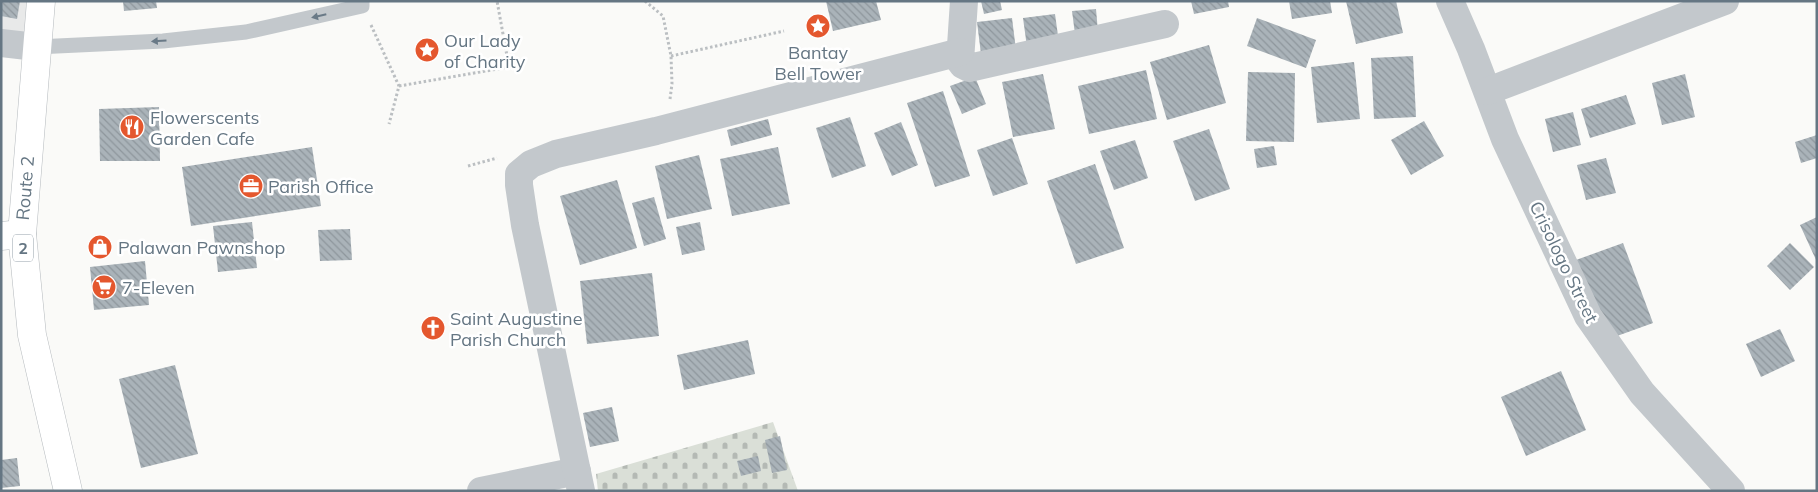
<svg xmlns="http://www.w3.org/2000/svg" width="1818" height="492" font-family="Mulish,sans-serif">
  <defs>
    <pattern id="cemetery-stones" width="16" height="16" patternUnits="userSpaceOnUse" patternTransform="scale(1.25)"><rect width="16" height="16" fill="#dadfd7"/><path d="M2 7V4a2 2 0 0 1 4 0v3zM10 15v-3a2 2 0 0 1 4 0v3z" fill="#b4b9b4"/></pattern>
    <pattern id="building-back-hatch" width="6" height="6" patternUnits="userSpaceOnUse" patternTransform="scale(1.25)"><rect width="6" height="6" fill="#aab3b9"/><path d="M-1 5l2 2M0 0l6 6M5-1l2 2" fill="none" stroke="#8e969c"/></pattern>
  </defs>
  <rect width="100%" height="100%" fill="#fafaf8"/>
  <polygon fill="#e8e9e9" points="1,1 34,1 29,59 1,55"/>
  <polygon fill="url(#cemetery-stones)" points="773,422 798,491 598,491 596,474"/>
  <g fill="url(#building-back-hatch)">
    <polygon points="1,1 20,1 17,19 1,16"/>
    <polygon points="123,1 156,1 157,8 124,11"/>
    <polygon points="826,1 876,1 881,20 833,31"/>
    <polygon points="981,1 1000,1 1002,10 984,14"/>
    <polygon points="1191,1 1228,1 1229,7 1194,14"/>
    <polygon points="1289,1 1330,1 1332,13 1292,19"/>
    <polygon points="1346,1 1396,1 1403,33 1356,44"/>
    <polygon points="1096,9 1098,32 1075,34 1072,11"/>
    <polygon points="1055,14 1059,43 1027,47 1023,18"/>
    <polygon points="1012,18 1016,50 981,54 977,22"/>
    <polygon points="1257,18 1316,40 1306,68 1247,46"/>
    <polygon points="1209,45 1226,103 1167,120 1150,62"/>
    <polygon points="1413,56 1416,117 1374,119 1371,58"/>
    <polygon points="1354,62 1360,119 1317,123 1311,67"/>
    <polygon points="1146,70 1157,119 1089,134 1078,86"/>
    <polygon points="1248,72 1295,73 1294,142 1246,141"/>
    <polygon points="1043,74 1055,129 1013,137 1002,82"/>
    <polygon points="1685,74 1695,117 1662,125 1652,83"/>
    <polygon points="975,77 986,104 962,114 950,86"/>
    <polygon points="943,91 970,176 935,187 907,103"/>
    <polygon points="1626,95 1636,124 1590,138 1581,109"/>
    <polygon points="159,107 160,161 100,161 99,109"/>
    <polygon points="1573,112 1581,145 1553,152 1545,119"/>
    <polygon points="850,117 866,166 832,178 816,128"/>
    <polygon points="768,119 772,135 731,146 727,130"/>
    <polygon points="1424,121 1444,156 1411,175 1391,140"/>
    <polygon points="901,122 918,165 892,176 874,133"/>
    <polygon points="1209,129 1230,189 1195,201 1173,141"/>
    <polygon points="1817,135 1817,158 1801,163 1795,142"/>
    <polygon points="1012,138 1028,184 993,196 977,150"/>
    <polygon points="1135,140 1148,178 1114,190 1100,151"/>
    <polygon points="1274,146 1277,165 1257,168 1254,149"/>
    <polygon points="312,147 321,206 191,226 182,167"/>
    <polygon points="778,147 790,204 732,216 720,159"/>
    <polygon points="699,155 712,209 667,219 655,166"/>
    <polygon points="1606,158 1616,193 1586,200 1577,165"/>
    <polygon points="1095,164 1124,248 1076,264 1047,181"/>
    <polygon points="617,180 637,248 580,265 560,196"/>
    <polygon points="654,197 666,239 644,246 632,203"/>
    <polygon points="1817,217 1817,262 1800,225"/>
    <polygon points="252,222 257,268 218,272 213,226"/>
    <polygon points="700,222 705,250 682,255 676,227"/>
    <polygon points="350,229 352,260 320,261 318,230"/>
    <polygon points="1623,243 1653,323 1606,340 1576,260"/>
    <polygon points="1790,243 1814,267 1790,290 1767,266"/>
    <polygon points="145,261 149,305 94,310 90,267"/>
    <polygon points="652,273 659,336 587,344 580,281"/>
    <polygon points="1780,329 1795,361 1761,377 1746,344"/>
    <polygon points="748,340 755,374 684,390 677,355"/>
    <polygon points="175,365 198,454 141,468 119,379"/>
    <polygon points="1561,371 1586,430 1526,456 1501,397"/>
    <polygon points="612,407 619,441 590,447 583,413"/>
    <polygon points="780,436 787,470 772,473 765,440"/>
    <polygon points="758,456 761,471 741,476 737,461"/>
    <polygon points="17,458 20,486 1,488 1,460"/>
  </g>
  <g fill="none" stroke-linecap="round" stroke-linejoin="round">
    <defs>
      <polyline id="secondary" points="1,236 22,234"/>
      <polyline id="trunk" points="41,1 22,234 32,335 68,491"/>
    </defs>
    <use href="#secondary" stroke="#b3babf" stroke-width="29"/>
    <use href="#trunk" stroke="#b4b9bd" stroke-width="29"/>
    <g stroke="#bbbfc2" stroke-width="3" stroke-dasharray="2.5 2.5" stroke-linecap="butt">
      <polyline points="645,1 663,16 671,56 672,84 670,99"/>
      <polyline points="371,25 399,86 389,124"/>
      <polyline points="671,56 784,31"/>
      <polyline points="399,86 509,67 497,1"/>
      <polyline points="468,166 497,158"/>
    </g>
    <polyline stroke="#c3c8cc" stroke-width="15" points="36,47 163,41 246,32 362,6 362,1"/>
    <g stroke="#c3c8cc" stroke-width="28">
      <polyline points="964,1 960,61 963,65 969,68 1165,24"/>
      <polyline points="1450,1 1471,49 1505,139 1588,316 1642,393 1731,491"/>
      <polyline points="1,43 36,47"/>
      <polyline points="1488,91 1725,1"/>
      <polyline points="481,491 577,471"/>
      <polyline points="581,491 525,225 519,185 519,174 531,164 556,154 656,131 960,52"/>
    </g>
    <use href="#secondary" stroke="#fff" stroke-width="28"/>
    <use href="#trunk" stroke="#fff" stroke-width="28"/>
  </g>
  <defs><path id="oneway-solid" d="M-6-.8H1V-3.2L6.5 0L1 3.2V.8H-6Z" transform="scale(1.25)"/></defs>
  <g fill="#6a7a87">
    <use href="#oneway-solid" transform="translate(319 16) rotate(167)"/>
    <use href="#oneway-solid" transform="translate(159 41) rotate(176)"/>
  </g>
  <defs>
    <symbol id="sight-disc" viewBox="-11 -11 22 22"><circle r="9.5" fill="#e4572e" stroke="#fff"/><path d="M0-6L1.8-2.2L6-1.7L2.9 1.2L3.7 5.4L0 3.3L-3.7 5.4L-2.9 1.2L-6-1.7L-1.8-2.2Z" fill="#fff"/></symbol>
    <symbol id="restaurant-disc" viewBox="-11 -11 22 22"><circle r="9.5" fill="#e4572e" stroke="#fff"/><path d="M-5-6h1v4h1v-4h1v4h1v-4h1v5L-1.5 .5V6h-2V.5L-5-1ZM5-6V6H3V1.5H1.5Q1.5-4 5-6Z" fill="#fff"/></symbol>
    <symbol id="office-disc" viewBox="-11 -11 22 22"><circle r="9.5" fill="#e4572e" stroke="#fff"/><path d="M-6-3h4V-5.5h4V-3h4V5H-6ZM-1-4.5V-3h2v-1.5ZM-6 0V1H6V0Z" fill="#fff"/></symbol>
    <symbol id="shop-disc" viewBox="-11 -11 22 22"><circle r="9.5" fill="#e4572e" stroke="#fff"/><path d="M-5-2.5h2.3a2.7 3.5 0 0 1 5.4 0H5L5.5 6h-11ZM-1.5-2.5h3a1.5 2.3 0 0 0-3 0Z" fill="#fff"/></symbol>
    <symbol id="supermarket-disc" viewBox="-11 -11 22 22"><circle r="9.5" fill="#e4572e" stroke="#fff"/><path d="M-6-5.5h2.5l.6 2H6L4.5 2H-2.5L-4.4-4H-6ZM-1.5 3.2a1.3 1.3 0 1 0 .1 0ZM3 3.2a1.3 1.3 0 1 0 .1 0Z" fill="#fff"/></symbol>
    <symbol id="church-disc" viewBox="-11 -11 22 22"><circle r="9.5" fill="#e4572e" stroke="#fff"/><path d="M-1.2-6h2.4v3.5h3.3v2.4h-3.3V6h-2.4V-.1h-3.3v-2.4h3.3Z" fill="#fff"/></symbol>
  </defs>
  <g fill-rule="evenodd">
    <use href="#sight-disc" x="804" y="12" width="28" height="28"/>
    <use href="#sight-disc" x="413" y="36" width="28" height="28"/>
    <use href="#restaurant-disc" x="118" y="113" width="28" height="28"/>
    <use href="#office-disc" x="237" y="172" width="28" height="28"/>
    <use href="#shop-disc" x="86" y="233" width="28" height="28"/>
    <use href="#supermarket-disc" x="90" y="273" width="28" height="28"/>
    <use href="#church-disc" x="419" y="314" width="28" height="28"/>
  </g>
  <g text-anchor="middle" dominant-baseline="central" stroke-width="5" stroke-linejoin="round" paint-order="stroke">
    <rect fill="#fff" stroke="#939fa8" stroke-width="1" x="13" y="234.5" width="20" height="27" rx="4"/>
    <g font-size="16" font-weight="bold" fill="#657683">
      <text x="23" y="248">2</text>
    </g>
    <g font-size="18" fill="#657683" stroke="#fff" text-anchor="start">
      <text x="444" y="40">Our Lady<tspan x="444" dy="21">of Charity</tspan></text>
      <text x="818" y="52" text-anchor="middle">Bantay<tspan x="818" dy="21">Bell Tower</tspan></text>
      <text x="150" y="117">Flowerscents<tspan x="150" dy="21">Garden Cafe</tspan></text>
      <text x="268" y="186">Parish Office</text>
      <text x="118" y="247">Palawan Pawnshop</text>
      <text x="122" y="287">7-Eleven</text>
      <text x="450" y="318">Saint Augustine<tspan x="450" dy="21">Parish Church</tspan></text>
    </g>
    <g font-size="18" fill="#657683" stroke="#fff">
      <text transform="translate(25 188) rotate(-85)">Route 2</text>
      <text transform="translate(1564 262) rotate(64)">Crisologo Street</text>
    </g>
  </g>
  <rect width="1818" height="492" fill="none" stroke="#657683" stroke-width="5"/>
</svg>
